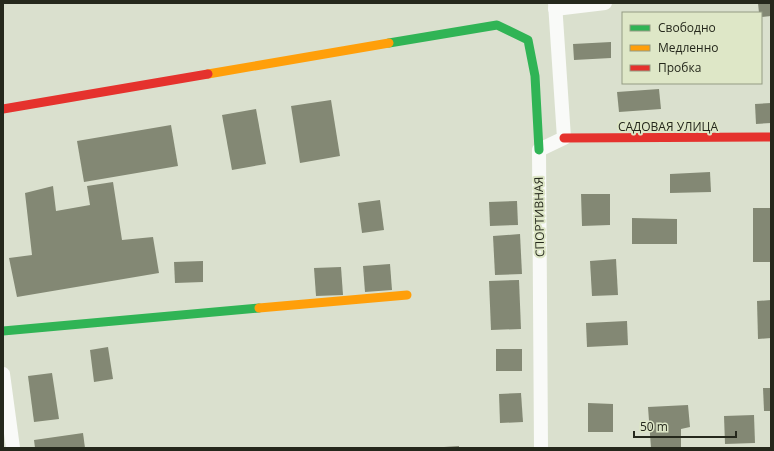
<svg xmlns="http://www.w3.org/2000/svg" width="774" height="451" font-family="'Open Sans',sans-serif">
  <rect width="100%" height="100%" fill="#dae0ce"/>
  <g fill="#838874">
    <polygon points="758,3 771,3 771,16 761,17 761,13 759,13"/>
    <polygon points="611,42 611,58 574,60 573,44"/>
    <polygon points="659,89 661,109 619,112 617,92"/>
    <polygon points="331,100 340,156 300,163 291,106"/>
    <polygon points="771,103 771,123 756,124 755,104"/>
    <polygon points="256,109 266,164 232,170 222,115"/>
    <polygon points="171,125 178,166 84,182 77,141"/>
    <polygon points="710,172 711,192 670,193 670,174"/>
    <polygon points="113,182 122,240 153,237 159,273 17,297 9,258 32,255 25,193 53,186 56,211 90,205 87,186"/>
    <polygon points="581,194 610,194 610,225 582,226"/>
    <polygon points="380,200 384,230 362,233 358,203"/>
    <polygon points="517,201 518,225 490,226 489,202"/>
    <rect x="753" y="208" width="18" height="54"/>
    <polygon points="632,218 677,219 677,244 632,244"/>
    <polygon points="520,234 522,274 495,275 493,236"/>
    <polygon points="616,259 618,295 592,296 590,261"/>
    <polygon points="203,261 203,282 175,283 174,262"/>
    <polygon points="390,264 392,290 365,292 363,266"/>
    <polygon points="341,267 343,295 316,296 314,268"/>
    <polygon points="519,280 521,329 491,330 489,281"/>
    <polygon points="771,300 771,338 758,339 757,301"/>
    <polygon points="627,321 628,345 587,347 586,323"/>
    <polygon points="108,347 113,379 94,382 90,350"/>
    <rect x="496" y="349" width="26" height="22"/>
    <polygon points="52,373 59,419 34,422 28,376"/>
    <polygon points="763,388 771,388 771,411 764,411"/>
    <polygon points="521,393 523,422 500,423 499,394"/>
    <polygon points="588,403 613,404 613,432 588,432"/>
    <polygon points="688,405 690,427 681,429 681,448 651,448 648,407"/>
    <polygon points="754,415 755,443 725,444 724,416"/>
    <polygon points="83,433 85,448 35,448 34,440"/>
    <polygon points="459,446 459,448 444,448 444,447"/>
  </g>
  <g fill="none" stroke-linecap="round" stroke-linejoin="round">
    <g stroke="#f9faf8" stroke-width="14">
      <polyline points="555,9 605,3"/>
      <polyline points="3,374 13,448"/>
      <polyline points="541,448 539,150 564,138 555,3"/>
    </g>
    <g stroke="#30b455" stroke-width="9">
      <polyline points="389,43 497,25 528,40 535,76 539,150"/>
      <polyline points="3,331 259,308"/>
    </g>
    <g stroke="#ff9f0a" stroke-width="9">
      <polyline points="208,74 389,43"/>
      <polyline points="259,308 407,295"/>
    </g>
    <g stroke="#e5322d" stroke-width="9">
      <polyline points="3,109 208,74"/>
      <polyline points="564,138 771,137"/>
    </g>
  </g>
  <g text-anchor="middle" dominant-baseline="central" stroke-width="4" stroke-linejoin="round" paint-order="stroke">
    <g font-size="12" fill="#25281c" stroke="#dee7c7">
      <text x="668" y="126">САДОВАЯ УЛИЦА</text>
      <text transform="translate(539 217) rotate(-91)">СПОРТИВНАЯ</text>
    </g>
  </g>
  <rect width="774" height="451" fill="none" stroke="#25281c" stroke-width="8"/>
  <rect x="622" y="12" width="140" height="72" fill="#dee7c7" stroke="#949b83"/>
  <rect x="630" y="25" width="20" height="6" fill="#30b455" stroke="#949b83"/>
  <text x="658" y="32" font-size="12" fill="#25281c">Свободно</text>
  <rect x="630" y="45" width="20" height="6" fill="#ff9f0a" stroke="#949b83"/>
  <text x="658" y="52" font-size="12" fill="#25281c">Медленно</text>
  <rect x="630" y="65" width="20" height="6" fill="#e5322d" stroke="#949b83"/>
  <text x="658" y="72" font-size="12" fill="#25281c">Пробка</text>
  <path d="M634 431v6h102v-6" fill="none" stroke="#25281c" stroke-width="2"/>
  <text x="640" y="431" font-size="12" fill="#25281c" stroke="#dee7c7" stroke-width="3" paint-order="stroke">50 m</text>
</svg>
